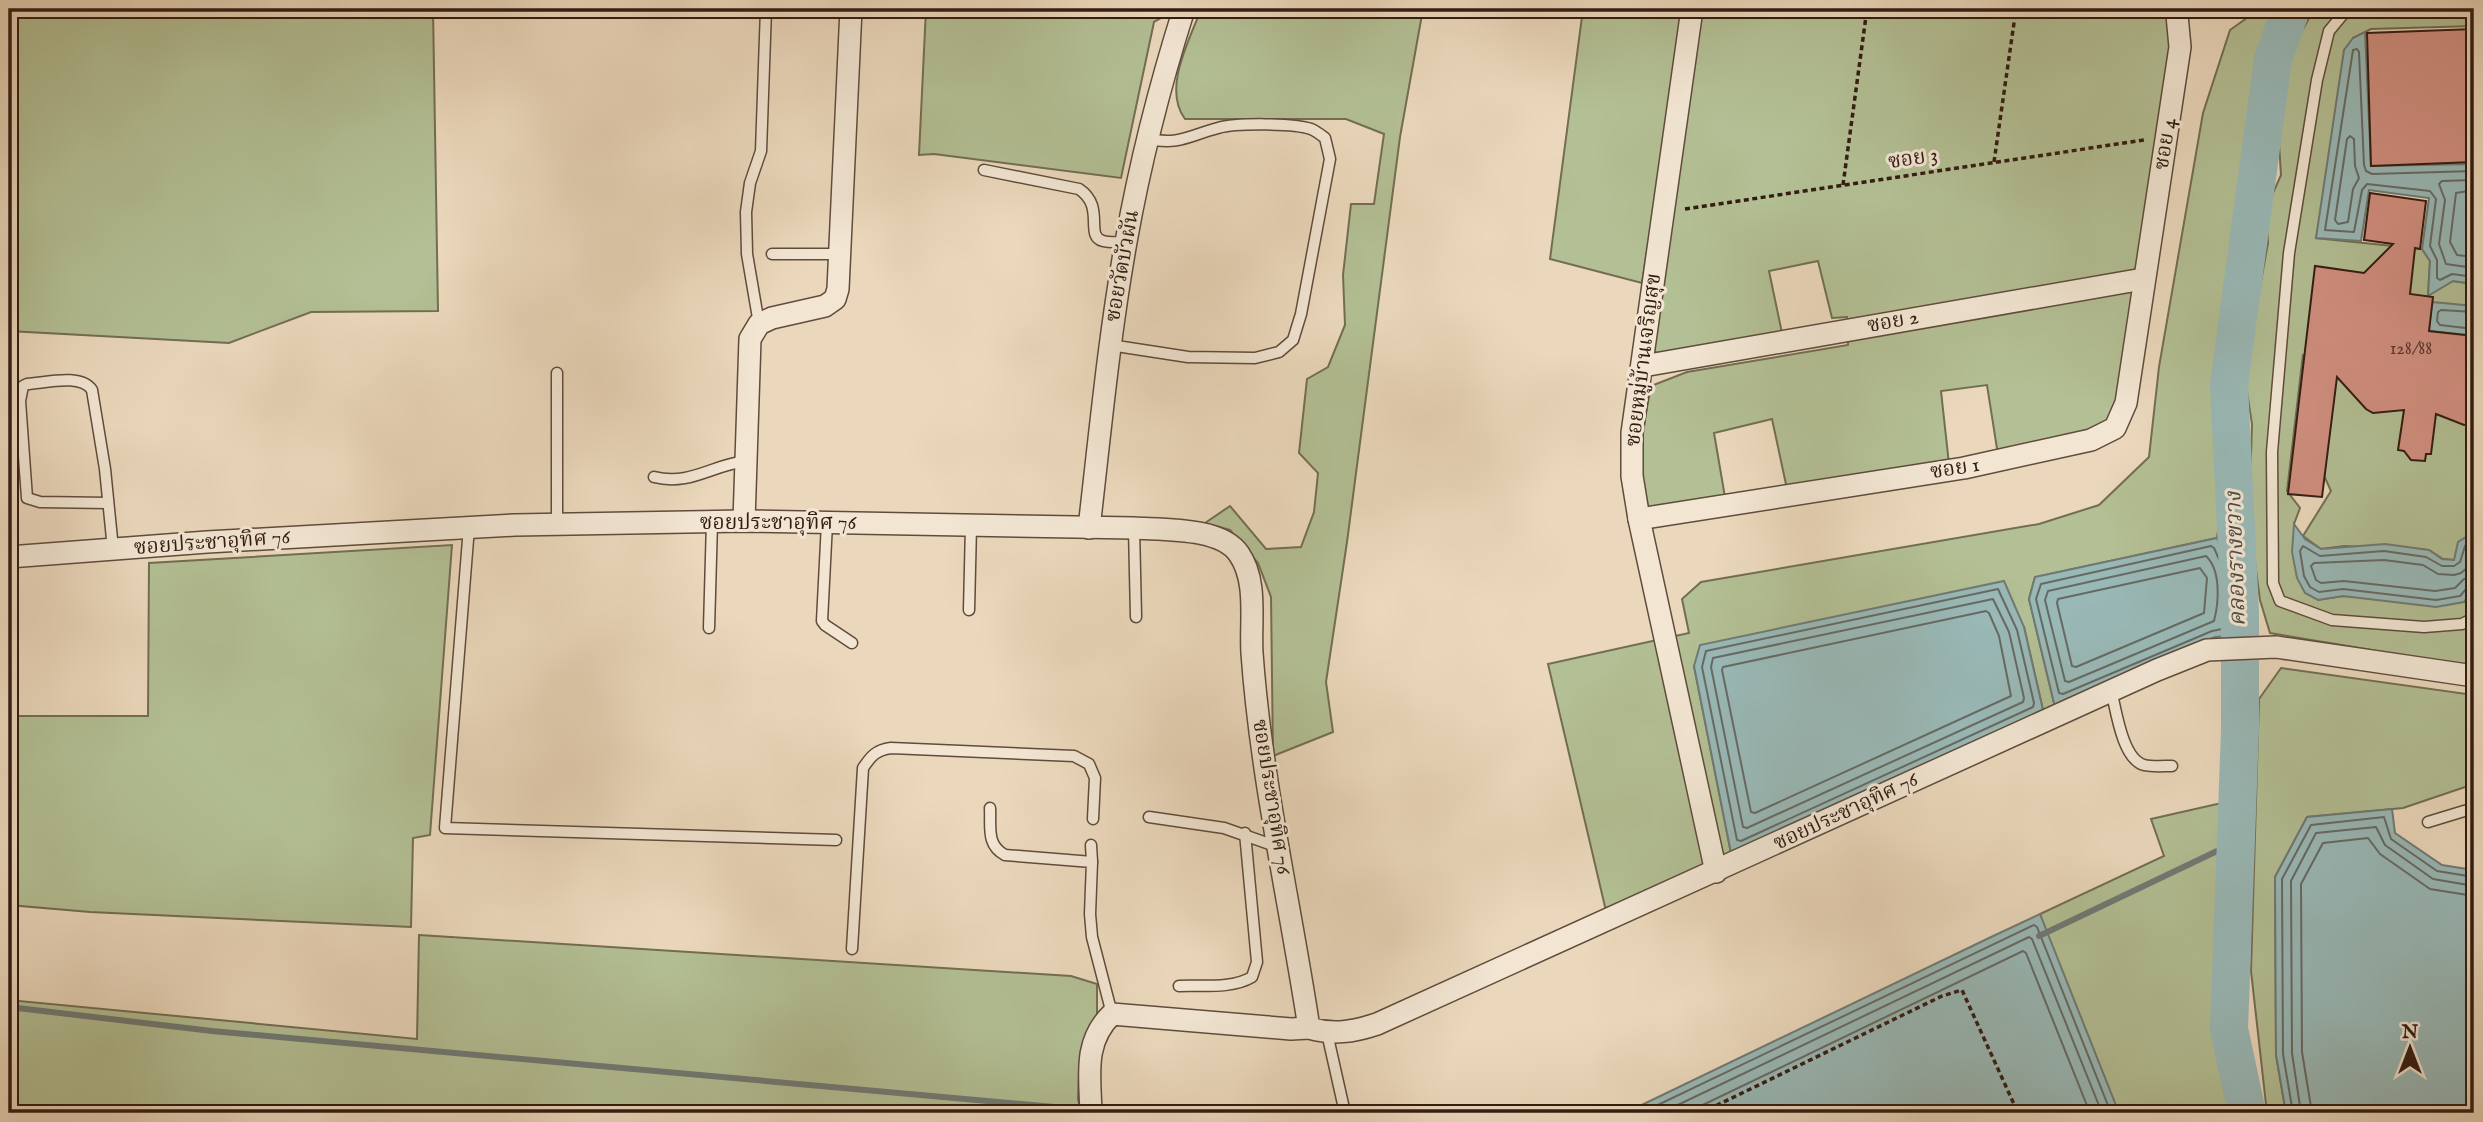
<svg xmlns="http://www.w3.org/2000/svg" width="2483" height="1122" font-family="'IM FELL English','Noto Serif Thai',serif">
  <rect width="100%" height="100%" fill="#ebd8bc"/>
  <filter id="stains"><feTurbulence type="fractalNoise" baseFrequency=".00286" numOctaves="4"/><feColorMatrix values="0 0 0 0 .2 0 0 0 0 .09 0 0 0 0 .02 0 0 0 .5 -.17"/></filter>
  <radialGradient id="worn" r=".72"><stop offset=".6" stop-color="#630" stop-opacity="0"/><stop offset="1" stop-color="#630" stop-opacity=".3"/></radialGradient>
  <g fill="#b3bf94" stroke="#726e53" stroke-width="2">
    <polygon points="9,9 433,9 438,311 311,312 229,343 9,331"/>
    <polygon points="926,9 1169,9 1168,14 1154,22 1121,178 934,154 919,155"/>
    <path d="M1201,9H1423L1400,137L1347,542L1326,682L1333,732L1273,756L1271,597L1258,563L1230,530L1205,523L1230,506L1266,549L1301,547L1314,512L1318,473L1299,453L1307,379L1328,367L1345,325L1343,275L1351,204H1374L1384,134L1346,119H1185C1162,88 1190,40 1201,9Z"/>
    <polygon points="1583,9 1685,9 1642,283 1550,259"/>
    <polygon points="1701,9 2165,9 2174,55 2118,409 2109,424 1998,455 1987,385 1941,391 1949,464 1787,489 1772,419 1714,433 1725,497 1649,511 1641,476 1643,429 1651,386 1687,372 1848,345 1847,317 1832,318 1818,261 1769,271 1782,333 1668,355 1654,352 1652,343"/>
    <polygon points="2244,9 2281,9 2227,328 2225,483 2217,538 2035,577 2029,599 2055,707 2043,710 2024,627 1694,666 1731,853 1606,911 1548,664 1689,633 1682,599 1701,582 2039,524 2099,505 2149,457 2159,367 2203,113 2230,30 2251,15"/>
    <polygon points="2314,9 2474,9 2474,26 2371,29 2353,38 2316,238 2422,249 2430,261 2428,295 2453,281 2474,284 2474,532 2454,560 2443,559 2429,550 2344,546 2321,549 2303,536 2331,491 2312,449 2303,354 2287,491 2300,508 2294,524 2318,600 2343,596 2464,602 2474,590 2474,667 2270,633 2260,600 2249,517 2252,424 2243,366 2255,314 2268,243 2266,209 2281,175 2276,95 2283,66"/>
    <polygon points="452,545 430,835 413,838 411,927 90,912 9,905 9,818 11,818 9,803 9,716 148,716 149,563"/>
    <polygon points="2281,668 2474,695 2474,784 2403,808 2307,817 2275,877 2276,1055 2286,1113 2267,1113 2251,971 2259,699"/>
    <polygon points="2226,802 2216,988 2236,1113 2118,1113 2063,981 2040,914 2164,856 2151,819"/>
    <polygon points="419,935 1071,976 1097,984 1097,1014 1086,1035 1079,1072 1078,1099 1081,1113 16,1113 9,1110 9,1000 417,1039"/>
  </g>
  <g fill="#99b9b7" stroke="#707a75" stroke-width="2">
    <polygon points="2365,32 2371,166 2474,164 2474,284 2453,281 2428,296 2430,261 2422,249 2429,198 2369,190 2361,241 2316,238 2344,50 2353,38"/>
    <polygon points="2432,302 2474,306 2474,336 2429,331"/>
    <polygon points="2294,524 2305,539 2321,549 2385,544 2429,550 2442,559 2454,560 2458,542 2474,532 2474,590 2464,602 2436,607 2343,596 2318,600 2305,593 2297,578 2292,552"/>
    <polygon points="2217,538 2233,573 2232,612 2229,636 2215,637 2055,707 2029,599 2035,577"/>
    <polygon points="2004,581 2024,627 2043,710 1731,853 1694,666 1700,645"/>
    <polygon points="2392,809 2395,833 2442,865 2474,870 2474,1113 2286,1113 2276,1055 2275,877 2307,817"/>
    <polygon points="2040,914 2119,1113 1625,1113 1989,938"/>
  </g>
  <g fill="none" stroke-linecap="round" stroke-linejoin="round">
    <g stroke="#666a64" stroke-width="2">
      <polygon points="2350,136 2354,139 2355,166 2359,178 2353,189 2348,222 2338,224 2335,220 2347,139"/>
      <polyline points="2474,171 2372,174 2366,171 2364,165 2359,52 2357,49 2353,50 2325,230 2354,232 2362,190 2367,184 2430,191 2436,199 2430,246 2437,260 2437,278 2440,280 2452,274 2474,277"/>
      <polyline points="2474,180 2442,181 2439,184 2445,200 2439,244 2446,264 2474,268"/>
      <polyline points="2474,190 2456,193 2450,242 2457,255 2474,257"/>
      <polyline points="2474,312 2441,310 2438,312 2437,321 2440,325 2474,329"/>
      <polyline points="2474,539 2465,546 2460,562 2454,566 2442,566 2426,557 2384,551 2320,556 2303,546 2300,551 2304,576 2310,587 2319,592 2343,589 2436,600 2460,596 2467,588 2474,586"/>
      <polygon points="2211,546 2214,548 2226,575 2225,612 2222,629 2212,631 2063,694 2059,693 2036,599 2041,584"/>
      <polyline points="2474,550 2467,568 2461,573 2454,575 2438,574 2423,565 2384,560 2314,563 2311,566 2316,580 2321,583 2344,581 2435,591 2455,588 2464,579 2474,577"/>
      <path d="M2206,556C2221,570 2219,602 2214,621L2069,682L2065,681L2045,600L2048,591Z"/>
      <polygon points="2200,568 2207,578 2204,613 2076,667 2072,666 2057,603 2058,599"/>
      <polygon points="1998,589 2017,630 2034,703 2033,707 1741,841 1737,840 1702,667 1706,651"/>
      <polygon points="1993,599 2009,632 2024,698 2023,702 1747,828 1743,827 1711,667 1713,658"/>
      <polygon points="1986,611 1989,613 1999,636 2011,696 1755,813 1751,812 1722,670 1723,667"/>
      <polyline points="1641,1113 2034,925 2037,927 2111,1113"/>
      <polyline points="1661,1113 2029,937 2032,939 2102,1113"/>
      <polyline points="1686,1113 2023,951 2026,953 2090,1113"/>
      <polyline points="2293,1113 2283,1054 2282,879 2311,825 2384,817 2391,839 2437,871 2474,877"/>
      <polyline points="2301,1113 2292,1053 2291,881 2316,833 2376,827 2385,845 2433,879 2474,886"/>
      <polyline points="2312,1113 2302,1052 2301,884 2323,843 2368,838 2380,854 2430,889 2474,896"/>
    </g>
    <g stroke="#707a75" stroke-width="6">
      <polyline points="2039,936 2236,842"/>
      <polyline points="9,1007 212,1031 1076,1109"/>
    </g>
    <polyline stroke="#99b9b7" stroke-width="38" points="2247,1113 2229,1029 2240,730 2240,612 2229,384 2273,59 2291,9"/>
  </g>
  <g fill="#d18f80" stroke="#321c12" stroke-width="2">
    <polygon points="2474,29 2474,162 2371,166 2367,33"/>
    <polygon points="2370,193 2426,201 2420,249 2415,248 2410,294 2433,297 2429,331 2474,336 2474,423 2464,425 2436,414 2431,454 2426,454 2425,461 2411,460 2404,451 2398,450 2404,410 2373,413 2366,409 2337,377 2322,497 2288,494 2315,266 2364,273 2393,244 2364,240"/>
  </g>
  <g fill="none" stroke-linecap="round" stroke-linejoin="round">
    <defs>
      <g id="lane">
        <polyline points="2355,9 2344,13 2329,31 2317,80 2289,253 2272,452 2273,583 2280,601 2332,620 2424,627 2462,624 2474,618"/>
        <path d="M984,170L1079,189C1106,207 1084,236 1103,241C1110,243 1119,242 1126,242"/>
        <polyline points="772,254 840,254"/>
        <polyline points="759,324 747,254 746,212 750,183 761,151 766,9"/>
        <path d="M1110,345L1188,357L1255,358L1279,352L1293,340L1301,314L1330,159L1325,138C1321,135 1316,131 1311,129C1294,123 1235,123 1218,128C1188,136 1180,145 1148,139"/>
        <polyline points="557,373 557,524"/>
        <path d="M654,477C690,486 712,465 746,461"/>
        <path d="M108,503L40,502L27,498L20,401L23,386L27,384C45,383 81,373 92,390L105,469L113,549"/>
        <polyline points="827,523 822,621 825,625 852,643"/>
        <polyline points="469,527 445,828 836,840"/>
        <polyline points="1134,528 1136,617"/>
        <polyline points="969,610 971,526"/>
        <polyline points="709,628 712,522"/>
        <path d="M2111,690C2116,709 2122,759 2144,765C2152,767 2163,766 2172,766"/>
        <path d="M990,808C991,827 986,845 1005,855L1092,862L1090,914L1092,937L1112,1014"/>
        <polyline points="1149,817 1224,828 1278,847"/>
        <polyline points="2428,822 2474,808"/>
        <polyline points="1091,845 1092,862"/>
        <path d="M852,949L863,768C871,756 876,750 891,748L1074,756L1089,764L1095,778L1093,819"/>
        <path d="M1179,986C1202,985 1232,989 1252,977L1257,962L1245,833"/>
        <polyline points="1327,1033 1345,1113"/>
      </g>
      <g id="street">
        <polyline points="1692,9 1632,433 1632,476 1639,519 1716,872"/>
        <polyline points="1643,366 2143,279"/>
        <polyline points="1639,519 1964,468 2091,440 2115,428 2126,403 2180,47 2177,15 2173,9"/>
        <polyline points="744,521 750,339 759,324 772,318 825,306 835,299 838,289 851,9"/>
        <path d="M1089,528C1100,433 1109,337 1126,242C1140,163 1160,85 1184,9"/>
        <path d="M9,557L207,542L515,525L744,521L1134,528C1163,530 1221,527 1239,554C1258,581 1250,622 1252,653C1261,779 1290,903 1309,1028C1333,1035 1353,1032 1377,1024L2157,670L2207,650L2276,647L2474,676"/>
        <path d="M1091,1113C1090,1076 1083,1042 1112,1014L1291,1029L1309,1028"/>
      </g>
    </defs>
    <use href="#lane" stroke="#604b3c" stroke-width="13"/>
    <use href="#street" stroke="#604b3c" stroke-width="24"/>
    <g stroke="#321c12" stroke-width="3.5" stroke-dasharray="5 3.5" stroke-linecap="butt">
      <polyline points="1994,162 2016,9"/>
      <polyline points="1843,185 1867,9"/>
      <polyline points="1685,209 2144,140"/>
      <polyline points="1701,1113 1942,996 1962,990 2018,1113"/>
    </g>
    <use href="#lane" stroke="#f2e6d3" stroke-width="10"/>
    <use href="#street" stroke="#f2e6d3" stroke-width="21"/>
  </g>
  <g text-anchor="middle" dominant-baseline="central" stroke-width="6" stroke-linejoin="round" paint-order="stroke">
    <g font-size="18" fill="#5a392e">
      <text x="2411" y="349">128/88</text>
    </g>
    <g font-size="21" fill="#321c12" stroke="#f2e6d3">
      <text transform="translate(2166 144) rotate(-81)">ซอย 4</text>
      <text transform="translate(1913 159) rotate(-9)">ซอย 3</text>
      <text transform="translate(1123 266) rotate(-80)">ซอยวัดบัวผัน</text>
      <text transform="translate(1893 322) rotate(-10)">ซอย 2</text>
      <text transform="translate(1644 360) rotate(-83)">ซอยหมู่บ้านเจริญสุข</text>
      <text transform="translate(1955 469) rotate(-9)">ซอย 1</text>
      <text x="778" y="523">ซอยประชาอุทิศ 76</text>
      <text transform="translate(212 543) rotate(-4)">ซอยประชาอุทิศ 76</text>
      <text transform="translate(1271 797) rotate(81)">ซอยประชาอุทิศ 76</text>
      <text transform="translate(1846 812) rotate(-25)">ซอยประชาอุทิศ 76</text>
    </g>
    <g font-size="23" font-style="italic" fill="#514b44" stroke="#f2e6d3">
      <text transform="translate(2236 559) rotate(-92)">คลองรางขวาง</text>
    </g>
  </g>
  <rect width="2483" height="1122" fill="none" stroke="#ebd8bc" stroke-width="35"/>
  <rect x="10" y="10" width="2462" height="1101" fill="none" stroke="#321c12" stroke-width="3.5"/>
  <rect x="18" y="18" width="2448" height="1087" fill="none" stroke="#321c12" stroke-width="2"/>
  <g transform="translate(2410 1048)" stroke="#f2e6d3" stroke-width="5" paint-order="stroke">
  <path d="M0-5L12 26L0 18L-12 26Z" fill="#321c12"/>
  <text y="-10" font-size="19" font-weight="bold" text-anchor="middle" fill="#321c12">N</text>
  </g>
  <rect width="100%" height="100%" filter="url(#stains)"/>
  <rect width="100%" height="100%" fill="url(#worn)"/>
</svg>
